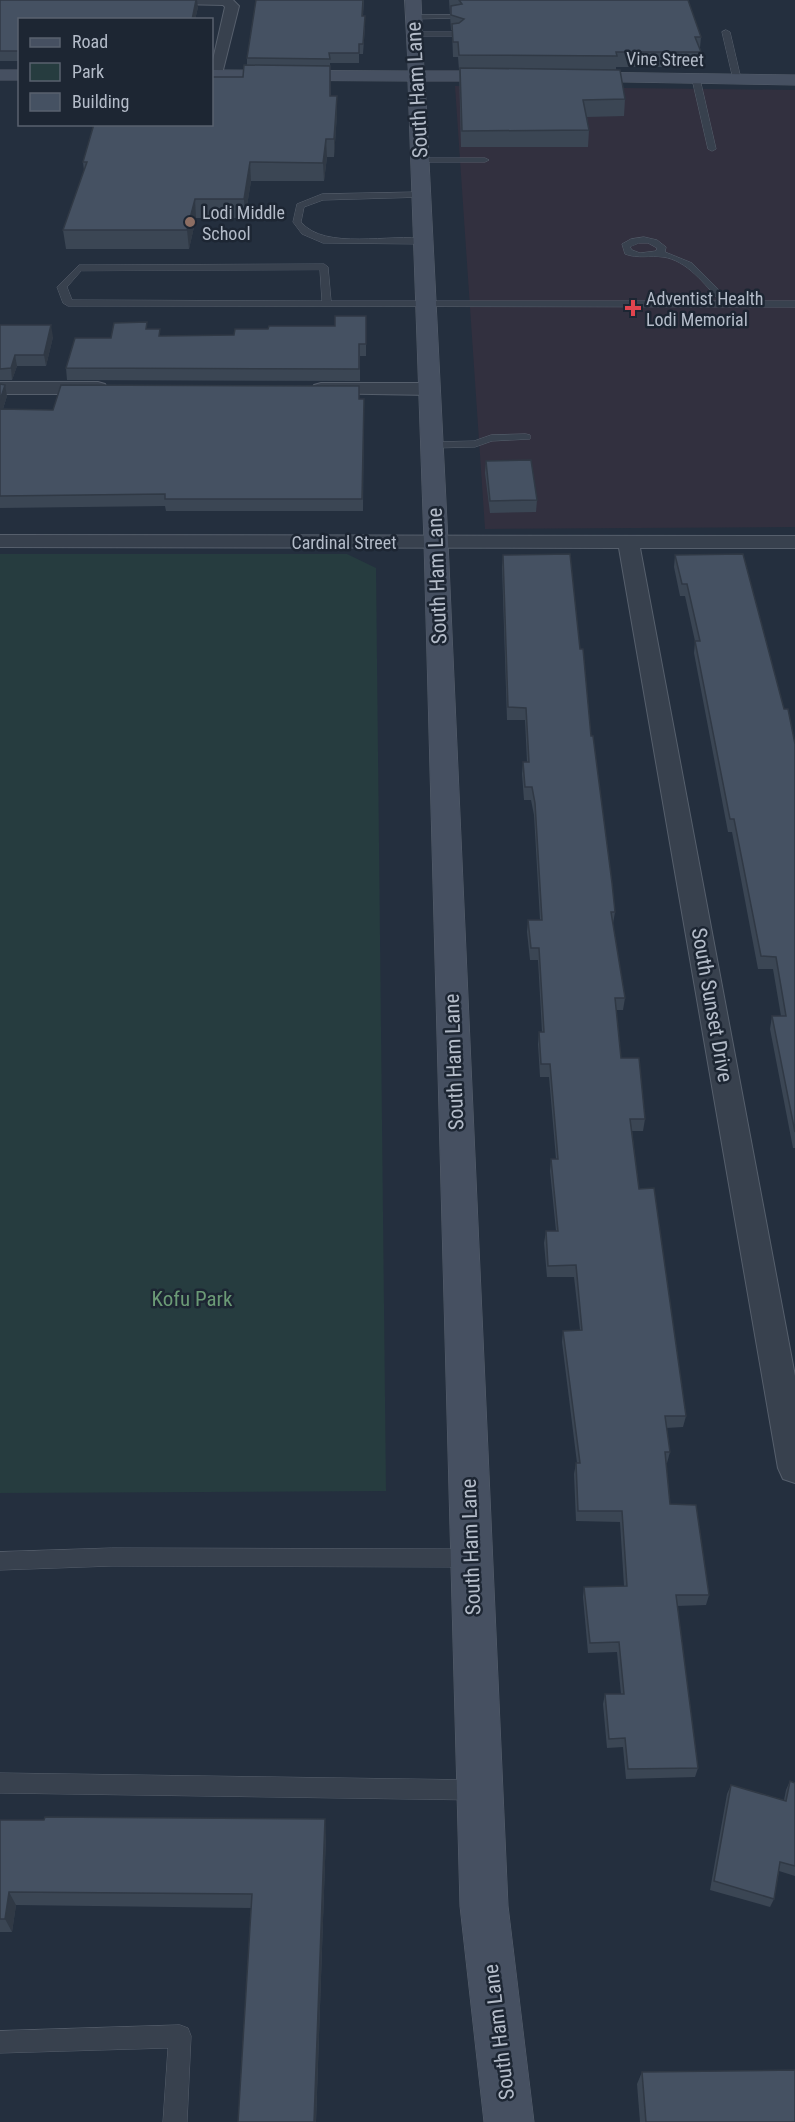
<svg xmlns="http://www.w3.org/2000/svg" width="795" height="2122" font-family="'Roboto Condensed',sans-serif">
  <rect width="100%" height="100%" fill="#242f3e"/>
  <polygon fill="#32303f" points="455,86 795,90 795,527 485,529"/>
  <polygon fill="#263c3f" points="0,554 347,554 376,568 386,1491 0,1493"/>
  <g fill="none" stroke-linecap="round" stroke-linejoin="round">
    <defs>
      <g id="lane">
        <polygon points="457,15 459,18 413,19 409,17 413,15"/>
        <polygon points="726,30 730,32 741,79 737,81 733,79 722,32"/>
        <polygon points="414,32 458,32 462,34 458,36 411,36"/>
        <polygon points="696,77 700,79 716,149 712,151 708,149 692,79"/>
        <polygon points="420,158 485,158 489,160 485,162 417,162 417,158"/>
        <path d="M421,192L424,193V197L323,200L304,207L301,222C325,251 391,233 426,239V243L423,244L323,243L302,234L293,222L297,204L322,194Z"/>
        <path d="M644,237L657,240L666,247L665,252L692,263L730,301H795V307L68,306L63,303L57,287L79,265L324,264L328,267L331,301H720C705,285 687,260 663,257C650,255 638,259 625,254L622,244L631,239ZM639,243H648L657,248L656,251L640,253L632,250L630,247ZM320,270L322,301L72,300L67,287L81,271Z"/>
        <polygon points="526,434 530,435 530,439 492,441 475,447 433,448 428,445 433,442 474,441 491,435"/>
        <polygon points="112,1548 472,1549 479,1552 481,1558 479,1564 472,1567 112,1566 0,1570 0,1552"/>
        <polygon points="0,1773 477,1780 484,1783 487,1790 484,1797 477,1800 0,1793"/>
        <polygon points="180,2025 188,2028 191,2036 187,2122 163,2122 168,2048 0,2053 0,2031"/>
      </g>
      <g id="street">
        <polygon points="172,0 233,0 239,6 221,78 212,78 212,64 225,7 223,5 179,4"/>
        <polygon points="0,382 98,382 105,384 107,388 105,392 98,394 0,394"/>
        <polygon points="321,383 430,383 437,385 439,389 437,393 430,395 314,393 312,389 314,385"/>
        <polygon points="0,535 795,536 795,548 640,548 795,1376 795,1483 783,1479 778,1468 619,548 0,547"/>
      </g>
      <g id="secondary">
        <polygon points="405,0 421,0 424,71 504,71 512,76 504,81 425,81 448,542 508,1906 534,2122 484,2122 460,1906 424,542 408,81 212,80 212,70 408,71"/>
        <rect x="0" y="70" width="20" height="10"/>
        <polygon points="576,72 795,75 795,85 570,81 568,77"/>
      </g>
    </defs>
    <use href="#lane" stroke="#565f6c" stroke-width="1"/>
    <use href="#street" stroke="#565f6c" stroke-width="2"/>
    <use href="#secondary" stroke="#565f6c" stroke-width="1"/>
    <use href="#lane" fill="#38414e" fill-rule="evenodd"/>
    <use href="#street" fill="#38414e" fill-rule="evenodd"/>
    <use href="#secondary" fill="#465061" fill-rule="evenodd"/>
  </g>
  <g fill="#3b4654">
    <polygon points="0,0 198,7 195,20 20,20 20,61 0,61"/>
    <polygon points="364,0 363,16 365,16 365,26 363,54 359,54 359,63 330,63 331,96 337,96 337,114 334,157 327,157 324,181 251,181 245,218 196,218 189,249 66,249 63,230 84,171 83,162 212,124 243,77 247,65 247,58"/>
    <polygon points="449,0 688,0 701,37 700,48 701,52 699,67 616,67 616,69 625,99 624,116 587,117 589,130 588,147 461,147 459,70 458,57 453,57 452,30 451,30"/>
    <polygon points="366,316 366,356 360,356 360,381 67,380 66,368 111,338 148,329 161,336 234,335 268,329 335,326"/>
    <polygon points="0,325 53,337 46,366 17,366 12,380 0,380"/>
    <polygon points="0,384 7,396 3,409 53,410 364,399 363,511 166,511 165,506 0,508"/>
    <polygon points="486,461 537,500 536,512 490,513 485,473"/>
    <polygon points="503,555 591,736 615,912 613,924 625,998 623,1010 616,1010 621,1058 645,1119 643,1131 632,1131 639,1189 686,1416 683,1427 666,1428 670,1452 667,1463 666,1463 670,1504 709,1595 706,1605 677,1606 698,1768 695,1777 626,1779 623,1747 607,1748 603,1704 605,1694 621,1694 617,1652 588,1653 583,1597 584,1587 624,1586 620,1522 576,1521 574,1474 576,1463 577,1463 562,1342 563,1331 580,1330 574,1277 547,1277 544,1243 546,1231 556,1231 550,1171 551,1159 556,1159 549,1077 540,1077 538,1044 539,1032 542,1032 538,960 530,960 527,932 528,920 540,920 534,815 531,800 524,800 522,774 523,762 527,762 525,720 507,720 502,567"/>
    <polygon points="675,555 784,709 795,744 795,1148 793,1148 770,1029 772,1016 781,1016 773,969 758,969 732,832 728,832 694,653 695,641 685,596 680,596 674,567"/>
    <polygon points="790,1781 795,1783 795,1876 779,1871 774,1899 770,1907 710,1890 727,1794 731,1785 784,1800 786,1790"/>
    <polygon points="0,1820 326,1834 316,2122 238,2122 251,1908 16,1905 12,1932 0,1932"/>
    <polygon points="642,2072 795,2122 640,2122 637,2084"/>
  </g>
  <g fill="#303945">
    <polygon points="196,0 197,0 198,7 195,20 192,20"/>
    <polygon points="337,96 337,114 334,157 334,139"/>
    <polygon points="326,139 327,157 324,181 323,163"/>
    <polygon points="250,162 251,181 245,218 244,199"/>
    <polygon points="195,199 196,218 189,249 187,230"/>
    <polygon points="51,325 53,337 46,366 44,355"/>
    <polygon points="15,355 17,366 12,380 11,368"/>
    <polygon points="5,385 7,396 0,418 0,400"/>
    <polygon points="325,1819 326,1834 316,2122 314,2122"/>
    <polygon points="9,1892 16,1905 12,1932 5,1919"/>
  </g>
  <g fill="#455162" stroke="#303945" stroke-width="1.5">
    <polygon points="0,0 196,0 192,20 20,20 20,51 0,51"/>
    <polygon points="256,0 363,0 362,16 365,16 363,44 359,44 359,53 329,53 330,59 247,58"/>
    <polygon points="459,0 688,0 701,37 695,37 701,52 616,52 617,56 459,55 458,42 453,42 452,24 459,23 464,19 451,15 451,6 462,4"/>
    <polygon points="244,65 330,66 330,96 337,96 334,139 326,139 323,163 250,162 244,199 195,199 187,230 63,230 87,162 83,162 94,124 212,124 212,77 243,77"/>
    <polygon points="460,68 620,70 625,99 583,100 589,130 462,131"/>
    <polygon points="335,316 366,316 366,344 359,344 359,369 66,368 75,338 111,338 114,323 147,322 146,329 160,329 159,336 234,335 235,329 268,329 269,326 335,326"/>
    <polygon points="0,325 51,325 44,355 15,355 11,368 0,369"/>
    <polygon points="0,384 5,385 0,400"/>
    <polygon points="61,385 359,386 359,399 364,399 362,499 165,499 165,494 0,496 0,409 53,410"/>
    <polygon points="531,460 537,500 490,501 486,461"/>
    <polygon points="570,554 580,649 583,649 591,736 593,736 612,883 615,912 611,912 625,998 615,998 621,1058 639,1058 645,1119 630,1119 639,1189 654,1188 686,1416 665,1416 670,1452 665,1452 670,1504 696,1505 709,1595 676,1595 698,1768 628,1769 625,1738 609,1739 605,1694 624,1694 619,1642 590,1643 584,1587 627,1586 622,1511 578,1511 576,1463 580,1463 563,1331 582,1330 576,1265 548,1266 546,1231 558,1231 551,1159 558,1159 550,1064 541,1064 539,1032 544,1032 539,948 531,948 528,920 542,920 535,803 532,787 525,787 523,762 529,762 526,708 508,707 503,555"/>
    <polygon points="743,554 784,709 788,709 795,744 795,1132 772,1016 786,1016 776,957 761,956 734,819 730,819 695,641 700,641 687,584 682,584 675,555"/>
    <polygon points="790,1781 795,1783 795,1866 780,1862 774,1899 714,1881 731,1785 786,1801"/>
    <polygon points="45,1817 325,1819 314,2122 238,2122 252,1894 9,1892 5,1919 0,1919 0,1820 44,1820"/>
    <polygon points="795,2070 795,2122 646,2122 642,2072"/>
  </g>
  <circle fill="#8d6e63" stroke="#1d2633" stroke-width="2" cx="190" cy="222" r="6"/>
  <path fill="#e0444e" stroke="#1d2633" stroke-width="2" d="M630 299h6v6h6v6h-6v6h-6v-6h-6v-6h6z"/>
  <g text-anchor="middle" dominant-baseline="central" stroke-width="5" stroke-linejoin="round" paint-order="stroke">
    <g font-size="18" fill="#b4bcc9" stroke="#1d2633">
      <text transform="translate(665 59) rotate(1)">Vine Street</text>
      <text x="344" y="542">Cardinal Street</text>
    </g>
    <g font-size="18" fill="#b4bcc9" stroke="#1d2633" text-anchor="start">
      <text x="202" y="212">Lodi Middle<tspan x="202" dy="21">School</tspan></text>
      <text x="646" y="298">Adventist Health<tspan x="646" dy="21">Lodi Memorial</tspan></text>
    </g>
    <g font-size="21" fill="#b4bcc9" stroke="#1d2633">
      <text transform="translate(417 90) rotate(-93)">South Ham Lane</text>
      <text transform="translate(437 576) rotate(-92)">South Ham Lane</text>
      <text transform="translate(712 1005) rotate(80)">South Sunset Drive</text>
      <text transform="translate(454 1062) rotate(-92)">South Ham Lane</text>
      <text transform="translate(471 1547) rotate(-92)">South Ham Lane</text>
      <text transform="translate(499 2032) rotate(-97)">South Ham Lane</text>
    </g>
    <g font-size="21" fill="#6b9a76" stroke="#1d2633">
      <text x="192" y="1299">Kofu Park</text>
    </g>
  </g>
  <rect x="18" y="18" width="195" height="108" fill="#1d2633" stroke="#59626f" stroke-width="1.5"/>
  <rect x="30" y="38" width="30" height="9" fill="#465061" stroke="#59626f" stroke-width="1.5"/>
  <text x="72" y="48" font-size="18" fill="#b4bcc9">Road</text>
  <rect x="30" y="63" width="30" height="18" fill="#263c3f" stroke="#59626f" stroke-width="1.5"/>
  <text x="72" y="78" font-size="18" fill="#b4bcc9">Park</text>
  <rect x="30" y="93" width="30" height="18" fill="#455162" stroke="#59626f" stroke-width="1.5"/>
  <text x="72" y="108" font-size="18" fill="#b4bcc9">Building</text>
</svg>
